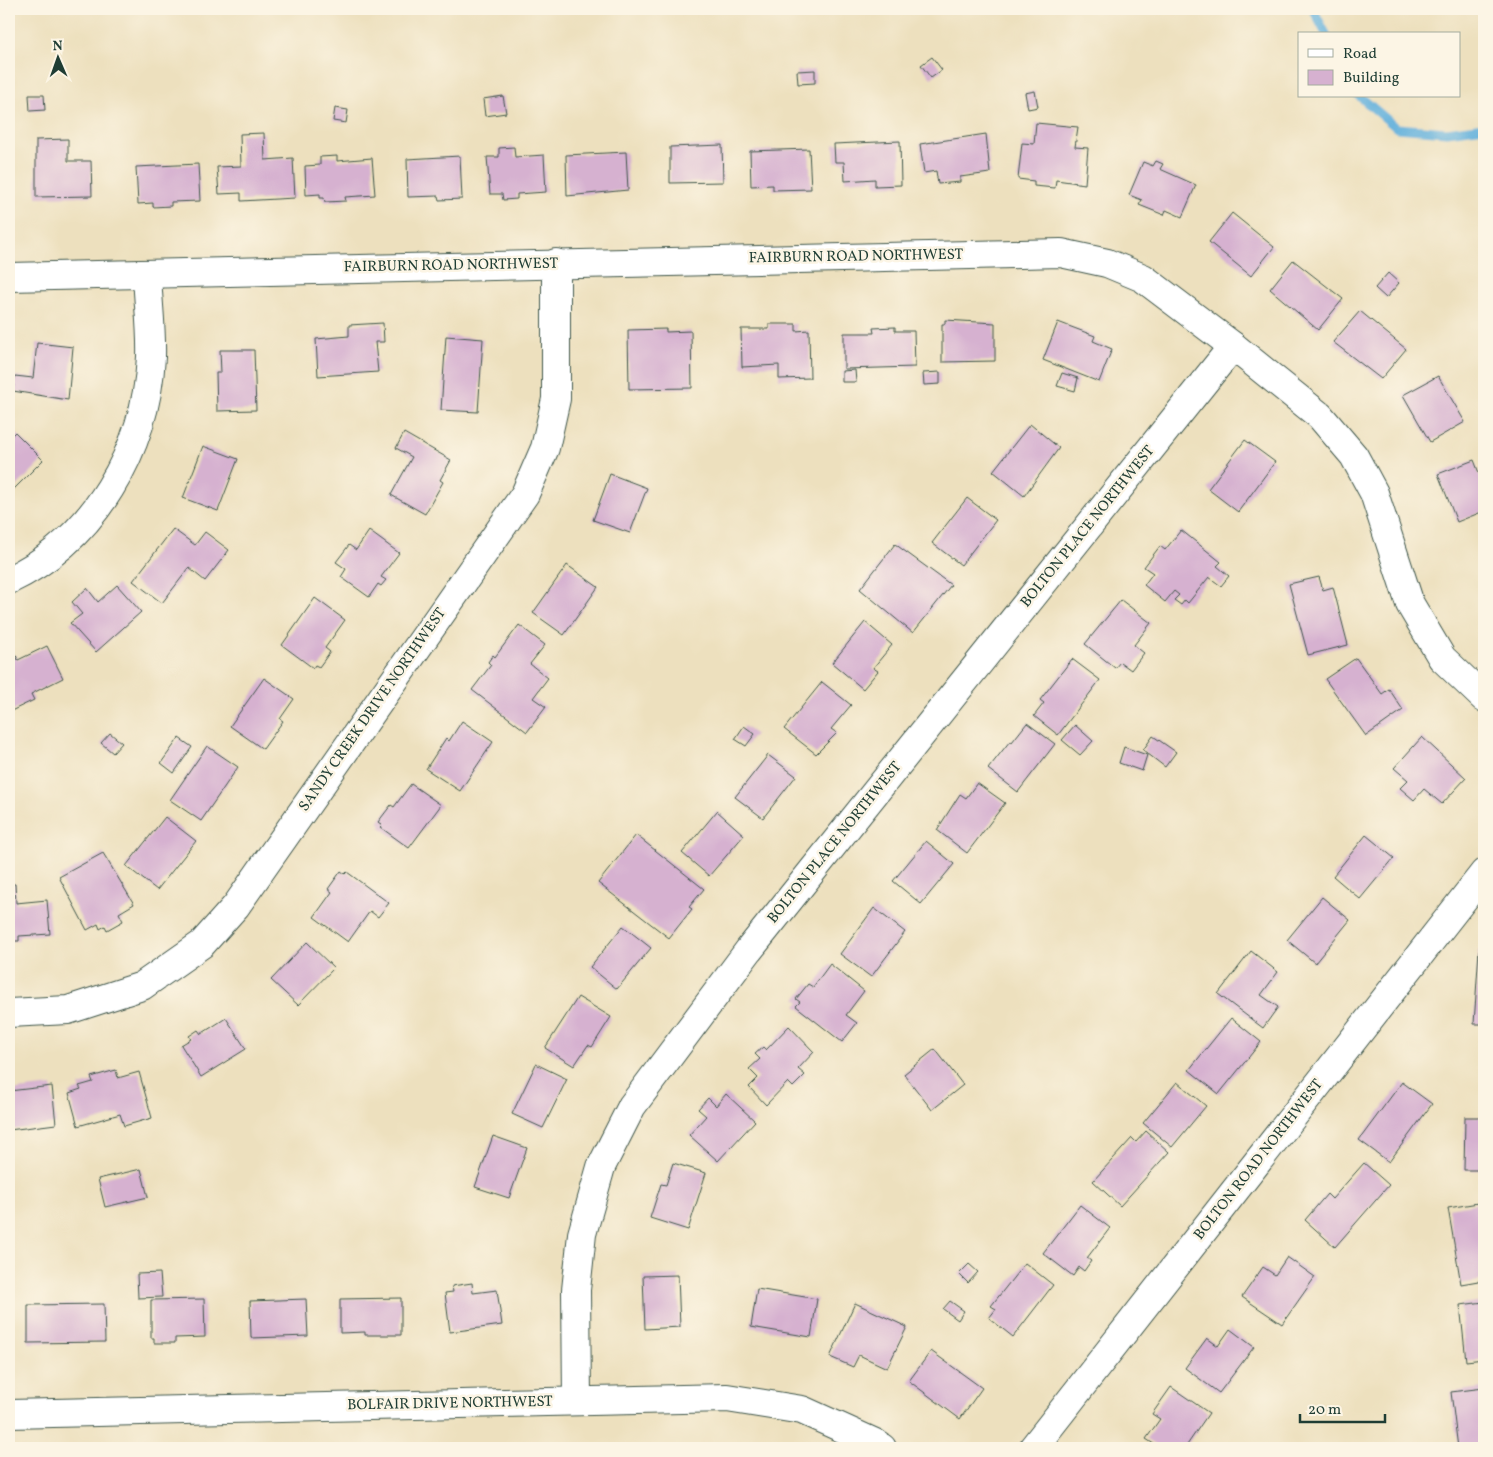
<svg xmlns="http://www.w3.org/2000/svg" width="1493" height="1457" font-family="Vollkorn,serif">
  <rect width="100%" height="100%" fill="#fcf5e5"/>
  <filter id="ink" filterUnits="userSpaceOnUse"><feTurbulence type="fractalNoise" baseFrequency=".02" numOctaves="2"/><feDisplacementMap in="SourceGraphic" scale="10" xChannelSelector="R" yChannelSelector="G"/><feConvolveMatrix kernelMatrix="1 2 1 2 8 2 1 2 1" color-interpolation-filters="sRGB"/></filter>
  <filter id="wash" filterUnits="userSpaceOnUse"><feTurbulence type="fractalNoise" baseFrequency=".0096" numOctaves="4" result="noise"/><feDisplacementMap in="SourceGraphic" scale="20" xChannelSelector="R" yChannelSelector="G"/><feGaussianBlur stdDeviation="1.12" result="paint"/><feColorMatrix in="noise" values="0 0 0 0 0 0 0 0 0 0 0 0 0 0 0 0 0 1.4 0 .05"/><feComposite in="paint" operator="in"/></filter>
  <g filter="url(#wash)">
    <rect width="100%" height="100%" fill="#ede0be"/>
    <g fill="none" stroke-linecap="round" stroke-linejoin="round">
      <g stroke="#63b1dc" stroke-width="9">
        <polyline points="1313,9 1326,34"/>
        <polyline points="1359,96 1397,128 1447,132 1484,127"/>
      </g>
    </g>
    <g id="blocks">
      <g fill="#d6b1d0">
        <polygon points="932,57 942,70 931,78 921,65"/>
        <polygon points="815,70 815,83 798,84 797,71"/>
        <polygon points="1035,91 1038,107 1028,109 1025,93"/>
        <polygon points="29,95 44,95 45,110 30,111"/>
        <polygon points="503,96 506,113 485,116 483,99"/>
        <polygon points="335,108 348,110 346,123 333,121"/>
        <polygon points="1036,123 1078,127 1075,147 1088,148 1085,184 1056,180 1055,188 1034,186 1034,181 1018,179 1022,143 1034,144"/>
        <polygon points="264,133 265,160 293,158 295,198 241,201 241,193 219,194 217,167 241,166 240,134"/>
        <polygon points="986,134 990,173 960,177 960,182 938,184 936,171 924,173 920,144"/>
        <polygon points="68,139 68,161 91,161 92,196 36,197 36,140"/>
        <polygon points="900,141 901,185 875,186 875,179 845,181 844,162 835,162 834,144"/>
        <polygon points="722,145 723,182 670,183 670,147"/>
        <polygon points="514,147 515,157 544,155 546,192 517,194 517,199 503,200 502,194 490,194 487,157 499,157 499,148"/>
        <polygon points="809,149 811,189 773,190 773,185 751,186 750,151"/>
        <polygon points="626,152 628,190 567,196 566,155"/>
        <polygon points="337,156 337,161 372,158 375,195 345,197 346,201 325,202 324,198 320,198 320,194 306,195 305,166 320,165 320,157"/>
        <polygon points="460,156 462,199 439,200 438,196 408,197 407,159"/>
        <polygon points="1156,161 1163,164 1160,169 1196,185 1182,217 1166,210 1164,215 1139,205 1142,200 1129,195 1143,162 1153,166"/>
        <polygon points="198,164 200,201 171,202 171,206 153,207 153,203 138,204 136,167"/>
        <polygon points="1232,213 1274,247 1251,276 1209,242"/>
        <polygon points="1293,260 1343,299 1318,330 1270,289"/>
        <polygon points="1388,273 1399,283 1386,298 1375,288"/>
        <polygon points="1360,311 1406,349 1381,379 1333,342"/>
        <polygon points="945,320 995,323 995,361 942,362 942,324 945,324"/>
        <polygon points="1058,322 1095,336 1093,341 1112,349 1099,382 1043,360"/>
        <polygon points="383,323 384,342 375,342 378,372 318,376 316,339 349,336 349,325"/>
        <polygon points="769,324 796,324 796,331 809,330 810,378 779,379 779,365 742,367 741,329 769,329"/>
        <polygon points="895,327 895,331 914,331 915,367 844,369 844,333 874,333 873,328"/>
        <polygon points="666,329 666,332 691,331 692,388 629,389 628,330"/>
        <polygon points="446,336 483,339 478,412 441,410"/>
        <polygon points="37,343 73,347 68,400 13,391 15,376 33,378"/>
        <polygon points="220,350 254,350 256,410 217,411 216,373 221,373"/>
        <polygon points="855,370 856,382 842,382 842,371"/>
        <polygon points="940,372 940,384 924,385 923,373"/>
        <polygon points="1062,373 1078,378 1075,391 1057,386"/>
        <polygon points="1438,376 1465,422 1430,442 1403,395"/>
        <polygon points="1030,424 1059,448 1024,496 993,471"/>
        <polygon points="15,432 43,460 9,494 9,438"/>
        <polygon points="404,433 451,460 440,480 443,482 425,514 391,495 412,457 396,448"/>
        <polygon points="1245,440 1275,462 1238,512 1208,489"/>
        <polygon points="203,446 238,459 218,511 183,498"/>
        <polygon points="1474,460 1484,486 1484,511 1457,522 1438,474"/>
        <polygon points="610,474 647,488 630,533 593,520"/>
        <polygon points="967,498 996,520 961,565 932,543"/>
        <polygon points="173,529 195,545 205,532 229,550 205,581 189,568 162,603 133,581"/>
        <polygon points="1181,530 1221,562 1217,566 1229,576 1221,586 1209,577 1188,603 1185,600 1181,605 1174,600 1179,595 1174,591 1165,602 1144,585 1153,573 1144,567 1160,546 1165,550"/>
        <polygon points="369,531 399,553 381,577 386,580 381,586 378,584 369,597 341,577 346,569 336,562 349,545 356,550"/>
        <polygon points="895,544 951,585 913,633 860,589"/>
        <polygon points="567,565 598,587 564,635 533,613"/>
        <polygon points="1319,577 1323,590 1333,587 1348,645 1308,655 1289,584"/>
        <polygon points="117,585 141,612 96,652 70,623 82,614 72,602 87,588 98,602"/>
        <polygon points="315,598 345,620 325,648 330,652 319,667 315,665 313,668 282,645"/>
        <polygon points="1121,600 1151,623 1134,645 1144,653 1131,670 1120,662 1115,668 1085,644"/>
        <polygon points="865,622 892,645 873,668 878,671 863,689 832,663"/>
        <polygon points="519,625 545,645 530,664 548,678 533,698 546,707 527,732 472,690 491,665 488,662 493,655 495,657"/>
        <polygon points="47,646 63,678 31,694 34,700 9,712 9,659 16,655 18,660"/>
        <polygon points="1356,658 1382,694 1389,689 1403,710 1366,736 1325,679"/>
        <polygon points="1072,659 1100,680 1058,735 1034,716 1044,703 1040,700"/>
        <polygon points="264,678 294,699 280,719 283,721 263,749 230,726"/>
        <polygon points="822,682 851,705 831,729 837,733 816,754 784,729"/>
        <polygon points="462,721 493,742 460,791 426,769 446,738 449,741"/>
        <polygon points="1027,723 1055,744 1018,792 988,769 1010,741 1012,742"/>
        <polygon points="1075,725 1093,741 1080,755 1062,740"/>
        <polygon points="744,726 755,734 746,746 735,739"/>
        <polygon points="110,733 122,743 113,753 101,743"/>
        <polygon points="1153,736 1176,752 1165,767 1143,750"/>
        <polygon points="1422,737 1466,778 1442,804 1424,789 1414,800 1400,788 1408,780 1394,768"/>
        <polygon points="179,738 192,747 174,773 161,763"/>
        <polygon points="207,746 238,767 201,821 170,800"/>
        <polygon points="1124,747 1147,755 1142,771 1119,763"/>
        <polygon points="768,755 796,776 763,818 735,797"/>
        <polygon points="977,783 1005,803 967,853 937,830 960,794 966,798"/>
        <polygon points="411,784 441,805 409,848 380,827 382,825 378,822 391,805 394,807"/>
        <polygon points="717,811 744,835 709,876 682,853"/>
        <polygon points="165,817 196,841 157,890 126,866"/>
        <polygon points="636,835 704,889 689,907 692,909 669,938 598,883"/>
        <polygon points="1366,835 1394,858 1360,899 1333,876"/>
        <polygon points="926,841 954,864 921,904 893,881"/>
        <polygon points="103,853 134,904 119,913 123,921 107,930 105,926 100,929 98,924 87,930 59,877"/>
        <polygon points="341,871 345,874 347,872 389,903 378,917 370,911 348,942 314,917 332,892 328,889"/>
        <polygon points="9,884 15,884 16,903 47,900 50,934 19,936 19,941 9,941"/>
        <polygon points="1322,897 1350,920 1315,963 1287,940"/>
        <polygon points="874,908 905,932 871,977 840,954"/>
        <polygon points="623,926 651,948 617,989 590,967"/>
        <polygon points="307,942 334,968 298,1005 271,980"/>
        <polygon points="1479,950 1484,950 1484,1032 1482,1031 1483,1024 1474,1024"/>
        <polygon points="1251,951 1278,972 1261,995 1278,1007 1263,1028 1218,994"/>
        <polygon points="830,964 864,991 846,1015 857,1023 842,1042 796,1006 800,1002 796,999 808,984 813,987"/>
        <polygon points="578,997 611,1017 592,1047 588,1045 574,1066 545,1048"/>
        <polygon points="226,1018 246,1049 201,1077 181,1045 191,1039 189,1036 198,1030 201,1034"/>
        <polygon points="1231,1018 1261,1042 1219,1094 1189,1070"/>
        <polygon points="789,1026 814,1052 798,1069 805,1075 793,1087 788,1082 766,1105 749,1087 758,1078 749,1069 760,1059 755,1054 763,1047 766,1050"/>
        <polygon points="935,1049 963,1085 932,1110 904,1074"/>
        <polygon points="536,1064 567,1079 543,1128 512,1114"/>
        <polygon points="116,1070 118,1078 139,1072 152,1118 124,1126 120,1114 78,1126 69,1093 81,1089 79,1086 93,1082 91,1077"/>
        <polygon points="1177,1082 1206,1106 1172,1147 1143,1123"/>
        <polygon points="1402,1082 1432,1104 1389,1162 1359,1140"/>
        <polygon points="52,1086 56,1124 9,1130 9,1091"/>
        <polygon points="726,1094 755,1121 718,1161 689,1135 706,1116 698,1109 708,1098 716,1106"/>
        <polygon points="1465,1117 1484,1117 1484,1170 1464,1170"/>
        <polygon points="1146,1131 1169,1152 1120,1206 1093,1181 1132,1138 1136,1142"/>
        <polygon points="493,1136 527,1148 509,1198 475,1187"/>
        <polygon points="673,1163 706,1173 688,1230 650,1218 661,1184 666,1185"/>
        <polygon points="1364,1163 1389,1185 1335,1247 1305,1220 1327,1194 1332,1199"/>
        <polygon points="141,1169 148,1197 105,1207 98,1179"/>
        <polygon points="1484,1202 1484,1280 1461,1284 1448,1208"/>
        <polygon points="1080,1205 1110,1228 1087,1258 1091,1261 1084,1271 1079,1267 1073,1276 1043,1253"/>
        <polygon points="1287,1257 1315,1277 1282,1324 1242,1297 1263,1267 1275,1275"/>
        <polygon points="1025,1263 1053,1285 1013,1337 989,1318 996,1309 991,1306"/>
        <polygon points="969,1264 978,1272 968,1283 959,1274"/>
        <polygon points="160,1273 162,1297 138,1298 137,1274"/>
        <polygon points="678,1275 680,1327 645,1329 643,1276"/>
        <polygon points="472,1283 473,1293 497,1290 502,1325 450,1332 445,1293 453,1292 452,1286"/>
        <polygon points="757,1289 817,1299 811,1337 751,1327"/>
        <polygon points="401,1298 401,1335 365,1335 365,1332 340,1333 340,1299"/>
        <polygon points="204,1299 205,1337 175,1338 175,1343 154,1343 154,1338 151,1338 151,1300"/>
        <polygon points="306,1299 308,1336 251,1338 250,1301"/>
        <polygon points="950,1301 964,1311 958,1320 943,1309"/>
        <polygon points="1484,1302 1484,1359 1466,1361 1460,1305"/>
        <polygon points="855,1303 907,1327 887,1368 859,1355 853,1367 830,1357"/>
        <polygon points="104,1304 105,1342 28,1343 28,1305"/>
        <polygon points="1230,1329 1254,1347 1219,1393 1185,1368 1207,1338 1218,1346"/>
        <polygon points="931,1351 982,1388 960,1419 909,1381"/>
        <polygon points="1171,1387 1209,1413 1185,1448 1160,1448 1146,1439 1160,1419 1152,1414"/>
        <polygon points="1484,1388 1484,1445 1458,1448 1451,1392"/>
      </g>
    </g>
  </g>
  <g filter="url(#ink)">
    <use href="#blocks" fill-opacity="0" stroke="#3e5549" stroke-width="1"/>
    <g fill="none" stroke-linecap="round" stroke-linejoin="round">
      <defs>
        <g id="minor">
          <polyline points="9,277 1061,253 1107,263 1143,278 1233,346 1320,416 1354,456 1374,493 1410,604 1442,658 1484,698"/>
          <path d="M9,580C94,540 146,450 151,357C152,330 148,301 147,274"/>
          <polyline points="9,1013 68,1010 142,986 202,944 236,906 525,494 545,448 556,399 556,263"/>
          <polyline points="577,1401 576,1290 582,1234 601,1167 632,1106 749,950 1233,346"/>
          <polyline points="9,1414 727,1398 802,1410 875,1443 882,1448"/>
          <polyline points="1033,1448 1484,873"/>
        </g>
      </defs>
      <use href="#minor" stroke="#3e5549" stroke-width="30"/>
      <use href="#minor" stroke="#fff" stroke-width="28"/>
    </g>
  </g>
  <g text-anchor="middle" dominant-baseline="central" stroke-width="5" stroke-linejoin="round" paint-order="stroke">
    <g font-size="15" fill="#1f3d34" stroke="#fcf5e5">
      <text transform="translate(856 257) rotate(-1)">FAIRBURN ROAD NORTHWEST</text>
      <text transform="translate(451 266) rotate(-1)">FAIRBURN ROAD NORTHWEST</text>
      <text transform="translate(1088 527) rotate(-51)">BOLTON PLACE NORTHWEST</text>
      <text transform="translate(373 710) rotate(-55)">SANDY CREEK DRIVE NORTHWEST</text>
      <text transform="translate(835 843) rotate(-51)">BOLTON PLACE NORTHWEST</text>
      <text transform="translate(1259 1160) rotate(-52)">BOLTON ROAD NORTHWEST</text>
      <text transform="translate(450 1404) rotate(-1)">BOLFAIR DRIVE NORTHWEST</text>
    </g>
  </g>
  <rect width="1493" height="1457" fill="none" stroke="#fcf5e5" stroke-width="30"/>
  <rect x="1298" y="32" width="162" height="65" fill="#fcf5e5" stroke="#a4ab9e"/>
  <rect x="1308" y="49" width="25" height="8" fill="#ffffff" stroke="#a4ab9e"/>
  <text x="1343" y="58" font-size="15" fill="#1f3d34">Road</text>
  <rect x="1308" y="70" width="25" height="15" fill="#d6b1d0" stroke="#a4ab9e"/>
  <text x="1343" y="82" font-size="15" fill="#1f3d34">Building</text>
  <g transform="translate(58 58) rotate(358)" stroke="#fcf5e5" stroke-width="4" paint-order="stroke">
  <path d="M0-4L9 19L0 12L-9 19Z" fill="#1f3d34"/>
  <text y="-8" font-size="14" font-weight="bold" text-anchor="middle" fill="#1f3d34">N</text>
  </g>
  <path d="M1300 1414v8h85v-8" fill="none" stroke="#1f3d34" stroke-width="2.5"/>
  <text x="1308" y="1414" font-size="15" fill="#1f3d34" stroke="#fcf5e5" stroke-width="4" paint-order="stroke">20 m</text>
</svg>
